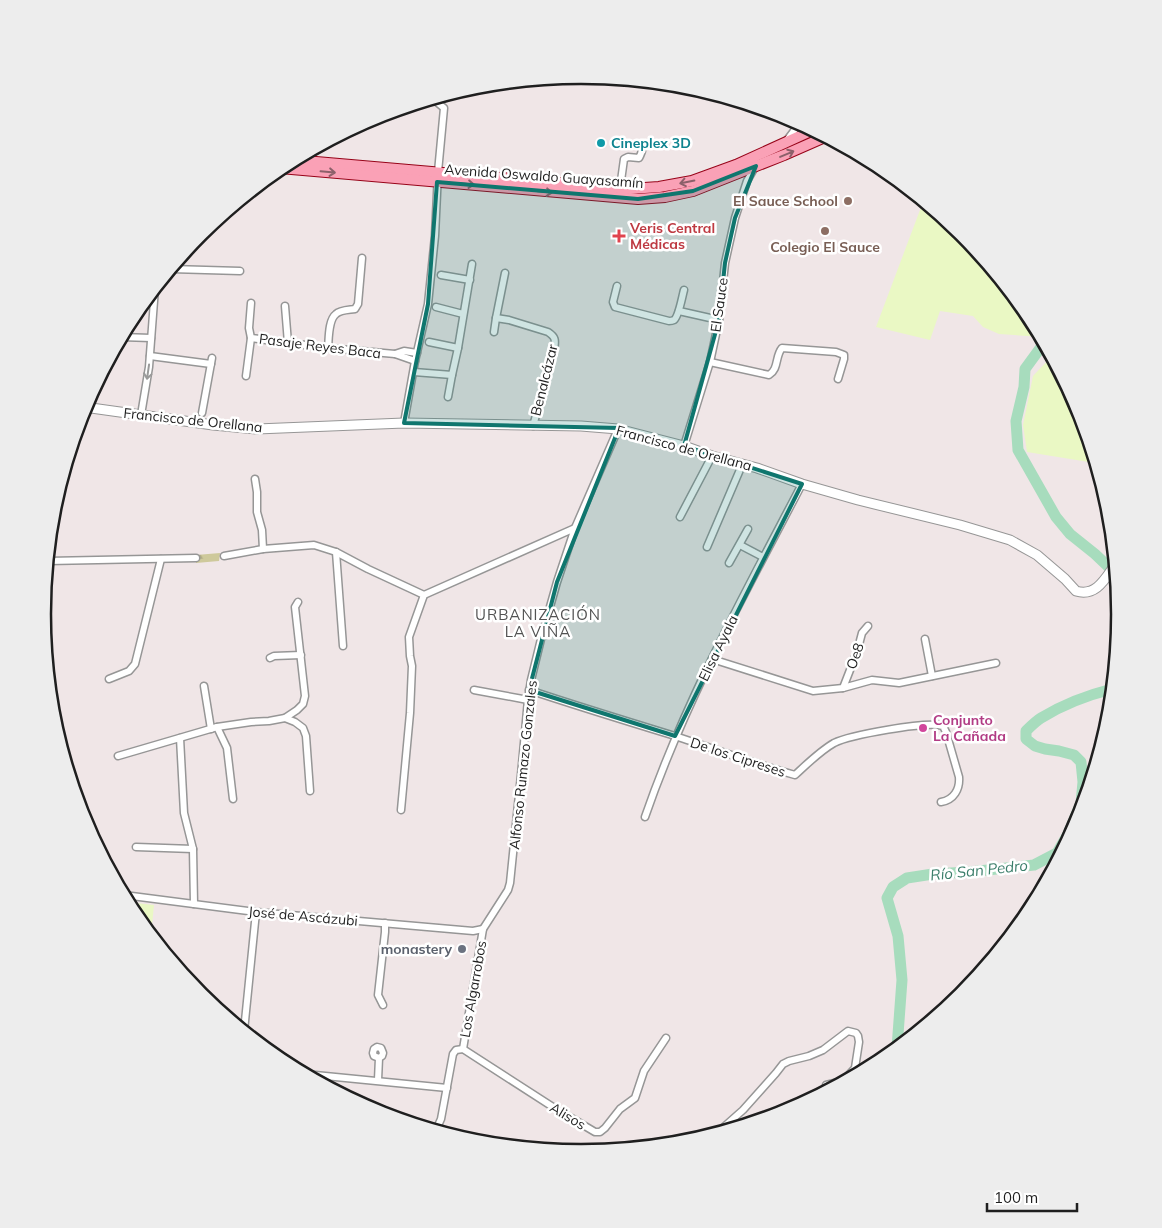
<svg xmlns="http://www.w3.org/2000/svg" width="1162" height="1228" font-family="Mulish,sans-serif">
  <defs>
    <pattern id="forest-firs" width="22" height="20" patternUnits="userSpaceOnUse" patternTransform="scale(1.25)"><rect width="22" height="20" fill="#cec99b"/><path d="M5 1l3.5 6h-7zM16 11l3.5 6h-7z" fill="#b0ac85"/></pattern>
  </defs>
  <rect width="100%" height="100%" fill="#f0e6e7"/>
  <polygon fill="url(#forest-firs)" points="220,553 219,561 196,563 196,555"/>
  <g fill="#eaf8c4">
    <polygon points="923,202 962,233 1029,315 1041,337 999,334 983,327 973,316 940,311 930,340 876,327"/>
    <polygon points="1051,357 1079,408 1095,463 1027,452 1023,425 1033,376"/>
    <polygon points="127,902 154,905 151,935 133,913"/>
  </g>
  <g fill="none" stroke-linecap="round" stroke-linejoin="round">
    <g stroke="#a7dcbd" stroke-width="11">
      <polyline points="1044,343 1025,369 1024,387 1016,421 1018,450 1056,517 1070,534 1095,554 1116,574"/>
      <path d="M897,1048L902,980L898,936L887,898L893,887L907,878L933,874L969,872L1034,865L1057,853L1068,834L1081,803L1083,782L1081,762L1074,755L1059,751L1045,749L1035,746L1026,739V731C1031,726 1036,721 1041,718C1062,705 1088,695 1112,689"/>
    </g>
    <defs>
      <g id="minor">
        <polyline points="787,140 800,123"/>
        <polyline points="620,188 624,159 628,157 639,158 640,156 642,151"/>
        <polyline points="171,269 240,271"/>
        <polyline points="441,275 470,280"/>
        <path d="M617,286L613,302L615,307L669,321C671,321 672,321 674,320C679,316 682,297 684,290"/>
        <polyline points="251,303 249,328 251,338 328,348 395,354 415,361"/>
        <polyline points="285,306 288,343"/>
        <polyline points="436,307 463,314"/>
        <polyline points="679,311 719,320"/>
        <path d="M496,318L509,320L548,332C557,338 555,341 554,351L533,426"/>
        <polyline points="494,332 496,318 505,273"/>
        <polyline points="121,337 151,338"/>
        <polyline points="429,342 458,348"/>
        <path d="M328,348C329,339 328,320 336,314C340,310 349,310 355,309L358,304L362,258"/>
        <polyline points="395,354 404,351 417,353"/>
        <polyline points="150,356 211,364"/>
        <path d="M710,362L769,375C779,369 775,356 782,348L836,352L844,355V359L838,379"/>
        <polyline points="414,372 452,375 458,348 472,264"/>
        <polyline points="246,376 251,338"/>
        <polyline points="448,397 452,375"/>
        <polyline points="202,413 212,358"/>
        <polyline points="141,415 149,367 155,288"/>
        <polyline points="404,423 415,361 428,304 435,236 438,172 444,108 433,99"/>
        <polyline points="684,446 710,362 719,320 725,263 735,218 747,181 755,167"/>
        <polyline points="255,479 257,492 257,512 262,530 263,549"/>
        <polyline points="680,517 712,456"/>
        <polyline points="740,545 763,557"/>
        <polyline points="707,547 742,465"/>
        <polyline points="336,552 343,646"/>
        <polyline points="224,556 263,549 314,545 336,552 368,569 424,595"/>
        <polyline points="48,561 196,558"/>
        <polyline points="729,563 748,529"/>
        <polyline points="925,639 932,676"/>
        <polyline points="270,658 274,656 301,655"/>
        <polyline points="712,659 813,691 843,688 872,680 899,683 996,663"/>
        <polyline points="109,679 129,671 135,664 161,559"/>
        <polyline points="204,686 211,729"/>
        <polyline points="843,688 857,652 862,633 868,626"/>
        <polyline points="474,690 528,700"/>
        <path d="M529,690C577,706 626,721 675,736C715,749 755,764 795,775C807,764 820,751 834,743C850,735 926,721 943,726L946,732L959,777C960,789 954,800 941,802"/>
        <polyline points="285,718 295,722 303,728 306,736 310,791"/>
        <polyline points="217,727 227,748 233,799"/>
        <polyline points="180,738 184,813 193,849 194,904"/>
        <polyline points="118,756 217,727 251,722 269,721 285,718 297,710 303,704 305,696 295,607 298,602"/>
        <polyline points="401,810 410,713 412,666 410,656 409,637 424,595 575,528"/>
        <path d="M645,817C685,701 745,593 802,484"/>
        <polyline points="136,847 193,849"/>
        <polyline points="124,895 256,912 473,931 483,929"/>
        <polyline points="383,1005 378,995 385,932 385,923"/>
        <polyline points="244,1031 256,912"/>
        <polyline points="463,1049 483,929 508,890 510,883 521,775 528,700 531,680 542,635 557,582 575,528 618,429"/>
        <polyline points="463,1049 556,1109 595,1132 600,1132 605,1128 620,1109 635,1098 644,1071 666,1038"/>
        <polyline points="305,1074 447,1088"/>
        <polyline points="378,1080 379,1058 382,1056 383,1053 381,1048 377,1047 374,1049 373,1053 374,1056 379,1058"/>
        <polyline points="436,1130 441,1119 453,1054 456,1050 463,1049"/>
        <polyline points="717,1133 743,1110 776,1073 783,1064 789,1061 809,1056 823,1050 848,1031 856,1033 858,1036 859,1042 855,1068 843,1081 826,1085"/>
      </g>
      <path id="tertiary" d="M84,407L213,425L257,429L404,423L581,426L618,429L684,446L712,456L757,468L802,484L858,500L960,525L1010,540L1037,555L1065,579L1076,591C1096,597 1105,579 1115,565"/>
      <g id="primary">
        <polyline points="293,160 630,189 659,187 692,181 736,165 813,130"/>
        <polyline points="280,168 638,199 665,197 693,191 784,155 825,137"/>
      </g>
    </defs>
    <use href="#minor" stroke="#969696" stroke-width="9"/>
    <use href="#tertiary" stroke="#969696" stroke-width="11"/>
    <use href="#primary" stroke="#970318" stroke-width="12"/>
    <use href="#minor" stroke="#fff" stroke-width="6"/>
    <use href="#tertiary" stroke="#fff" stroke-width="9"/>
    <use href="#primary" stroke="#faa1b6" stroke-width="10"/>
  </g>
  <defs><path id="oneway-shaft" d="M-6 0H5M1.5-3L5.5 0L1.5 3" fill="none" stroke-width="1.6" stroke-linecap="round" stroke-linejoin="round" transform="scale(1.25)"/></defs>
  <g stroke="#8c606a">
    <use href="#oneway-shaft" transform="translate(787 154) rotate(-23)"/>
    <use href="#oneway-shaft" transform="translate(328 172) rotate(5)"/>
    <use href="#oneway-shaft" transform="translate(687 182) rotate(169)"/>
    <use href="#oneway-shaft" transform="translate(467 184) rotate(5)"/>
    <use href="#oneway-shaft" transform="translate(545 192) rotate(5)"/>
  </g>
  <use stroke="#9a9a9a" href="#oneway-shaft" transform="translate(148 372) rotate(98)"/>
  <path fill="#0f766e" fill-opacity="0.2" stroke="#0f766e" stroke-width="4" stroke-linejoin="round" d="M756,166L735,218L725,263L719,320L684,446L802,484L675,736L529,690L557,582L619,428L404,423L428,304L437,182L638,199L693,191Z"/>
  <circle fill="#0f9aa8" stroke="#fff" stroke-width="2" cx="601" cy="143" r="5"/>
  <g fill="#8d6e63" stroke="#fff" stroke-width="2">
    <circle cx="848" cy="201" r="5"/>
    <circle cx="825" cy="231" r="5"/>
  </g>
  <path fill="#e0444e" stroke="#fff" stroke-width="2" d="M616.5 228.5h5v5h5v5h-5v5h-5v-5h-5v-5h5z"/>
  <circle fill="#d1479c" stroke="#fff" stroke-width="2" cx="923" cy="728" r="5"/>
  <circle fill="#6b7280" stroke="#fff" stroke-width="2" cx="462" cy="949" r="5"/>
  <g text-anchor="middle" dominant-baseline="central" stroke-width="5" stroke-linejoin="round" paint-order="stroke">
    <g font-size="14" font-weight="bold" fill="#0d838f" stroke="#fff" text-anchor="start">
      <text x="611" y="143">Cineplex 3D</text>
    </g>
    <g font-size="14" fill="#1f1f1f" stroke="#fff">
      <text transform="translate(544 176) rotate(4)">Avenida Oswaldo Guayasamín</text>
      <text transform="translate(719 305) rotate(-82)">El Sauce</text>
      <text transform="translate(320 346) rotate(7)">Pasaje Reyes Baca</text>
      <text transform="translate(544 380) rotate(-76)">Benalcázar</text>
      <text transform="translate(193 420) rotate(6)">Francisco de Orellana</text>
      <text transform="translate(684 448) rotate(15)">Francisco de Orellana</text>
      <text transform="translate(718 648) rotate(-64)">Elisa Ayala</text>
      <text transform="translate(855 656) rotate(-71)">Oe8</text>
      <text transform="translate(738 757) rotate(18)">De los Cipreses</text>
      <text transform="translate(523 765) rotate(-84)">Alfonso Rumazo Gonzales</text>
      <text transform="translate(303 916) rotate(5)">José de Ascázubi</text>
      <text transform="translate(473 989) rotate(-80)">Los Algarrobos</text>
      <text transform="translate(568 1116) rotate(31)">Alisos</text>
    </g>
    <g font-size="14" font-weight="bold" fill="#785e54" stroke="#fff" text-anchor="end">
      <text x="838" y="201">El Sauce School</text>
      <text x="825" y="247" text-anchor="middle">Colegio El Sauce</text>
    </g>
    <g font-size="14" font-weight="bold" fill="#be3a42" stroke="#fff" text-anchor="start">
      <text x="630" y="228">Veris Central<tspan x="630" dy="16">Médicas</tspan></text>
    </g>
    <g font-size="14" font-weight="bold" fill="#b23c85" stroke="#fff" text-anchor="start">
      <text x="933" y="720">Conjunto<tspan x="933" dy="16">La Cañada</tspan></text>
    </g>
    <g font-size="14" font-weight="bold" fill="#5b616d" stroke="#fff" text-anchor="end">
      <text x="452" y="949">monastery</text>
    </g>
    <g font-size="15" letter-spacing="1" fill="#525252" stroke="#fff">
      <text x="538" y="614">URBANIZACIÓN<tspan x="538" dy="17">LA VIÑA</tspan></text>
    </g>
    <g font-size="15" font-style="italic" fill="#3b7e6a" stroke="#fff">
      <text transform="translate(979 870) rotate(-6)">Río San Pedro</text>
    </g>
  </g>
  <path d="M0 0H1162V1228H0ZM51 614a530 530 0 1 1 1060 0a530 530 0 1 1-1060 0Z" fill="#ededed" fill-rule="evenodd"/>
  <path fill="none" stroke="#1f1f1f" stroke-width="2.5" d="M51 614a530 530 0 1 1 1060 0a530 530 0 1 1-1060 0Z"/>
  <path d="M987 1203v8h90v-8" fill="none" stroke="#1f1f1f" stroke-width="2.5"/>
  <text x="994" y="1203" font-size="15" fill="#1f1f1f" stroke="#ffffff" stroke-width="4" paint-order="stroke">100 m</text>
</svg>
